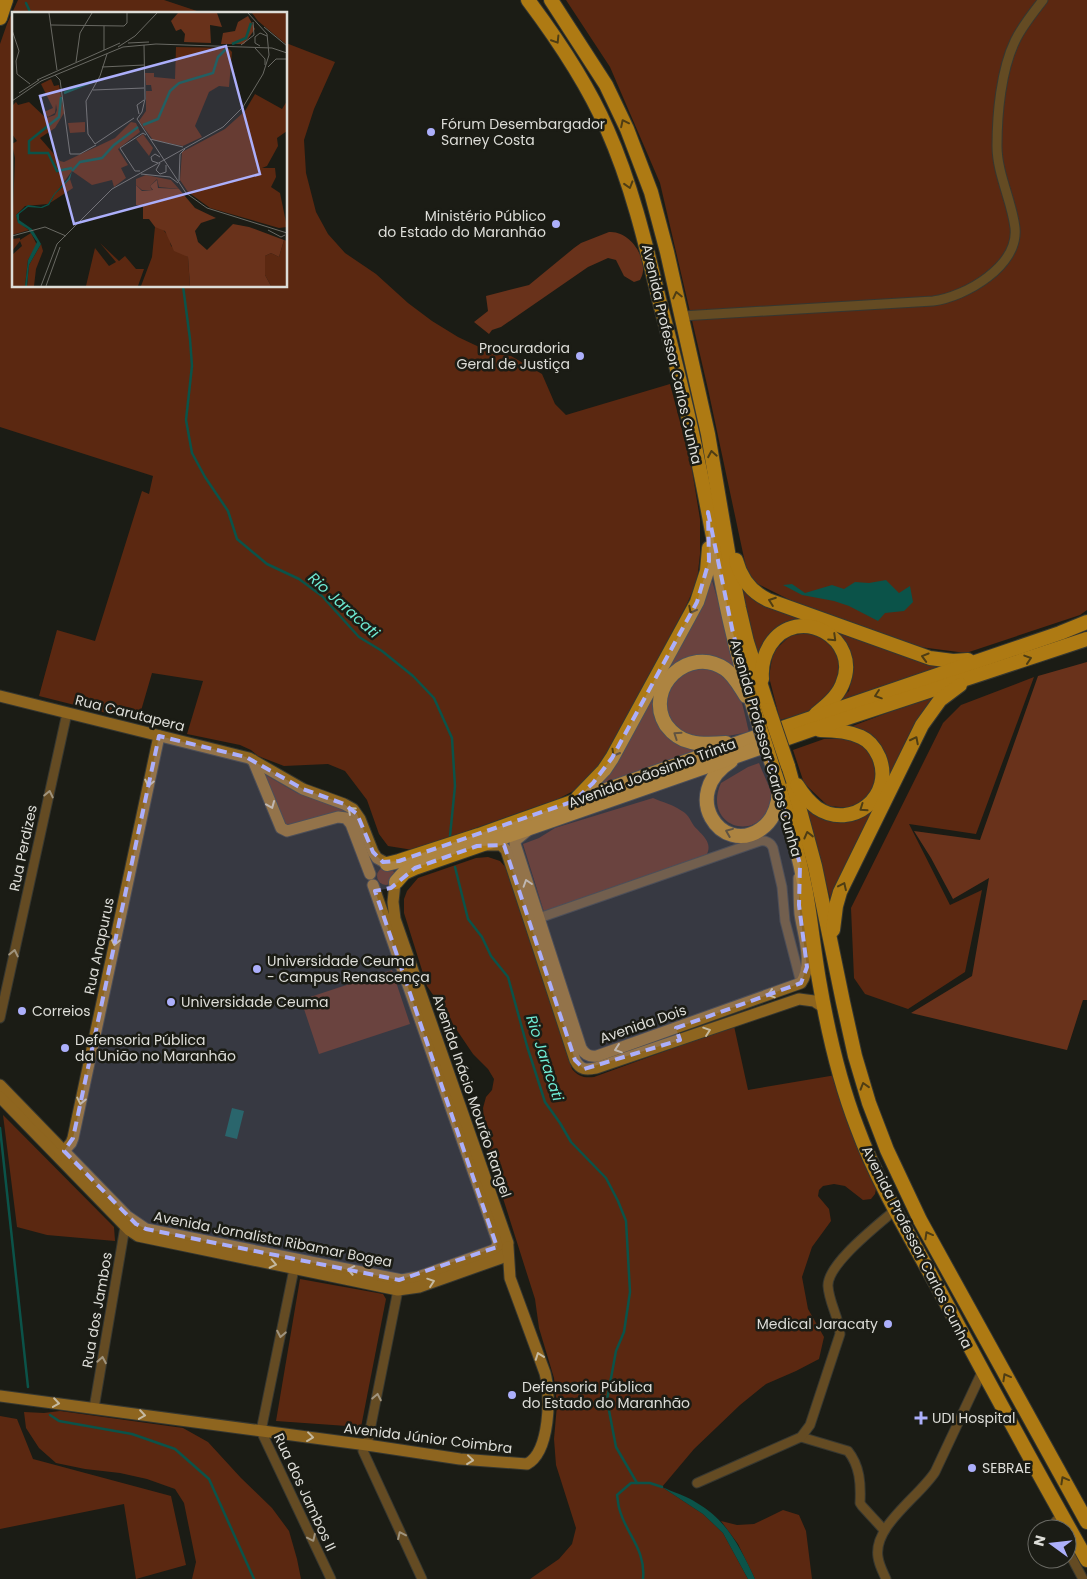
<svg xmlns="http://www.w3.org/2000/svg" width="1087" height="1579" font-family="Poppins,sans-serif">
  <rect width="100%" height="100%" fill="#1b1c15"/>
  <g fill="#5b2811">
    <polygon points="18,0 164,0 206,14 14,14 14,286 286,286 286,43 335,62 314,109 304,140 306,173 316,212 328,234 345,253 376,274 408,303 432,321 458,337 494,354 511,356 542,374 555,404 566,415 670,384 691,464 700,519 700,554 697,581 686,606 605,758 592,776 577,789 558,799 413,850 388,846 379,834 367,800 345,771 328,764 284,766 258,756 251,750 240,745 187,734 203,681 152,673 138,721 39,696 57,630 95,641 142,491 149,494 153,476 0,427 0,44 7,24"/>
    <polygon points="566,0 1087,0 1087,610 1080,615 966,653 920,647 802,606 756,583 747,572 708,389 660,183 610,67"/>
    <polygon points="711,577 739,673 683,661 656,710 702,749 602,784 601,781"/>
    <polygon points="737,583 941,666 911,679 834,705 849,691 853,668 848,647 798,622 760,658 751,638"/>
    <path d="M811,633L832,644L842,659C842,667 842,677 839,683C829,707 803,714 780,720L769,677L773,652L791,635Z"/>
    <path d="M706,667C741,681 741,699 749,732L712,739L685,737L666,715C669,681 671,672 706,667Z"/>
    <polygon points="1034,677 976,834 909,824 950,905 982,890 965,972 908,1009 865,994 854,978 851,908 943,723 961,705"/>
    <polygon points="950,689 831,902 805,802 821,816 841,823 866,815 887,782 888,767 850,727"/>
    <polygon points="824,739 851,739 872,752 877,773 873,789 864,800 851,808 828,806 804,783 793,750"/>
    <path d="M759,763C762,771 772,792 773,799C773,802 770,807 769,810C750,843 703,823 721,783L748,767Z"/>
    <polygon points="264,774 297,793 347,811 346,814 285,826"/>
    <path d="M653,798C662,802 674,805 682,811C689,815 690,820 694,826C702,835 714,843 706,856L544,912L523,844L539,838L555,828Z"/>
    <path d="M488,857L500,861L508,870L572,1069C579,1077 584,1078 594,1077L734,1026L748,1090L836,1075L848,1122L856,1144L876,1189L875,1194L871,1199L863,1200L845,1186L834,1184L823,1186L819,1190L818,1196L829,1209L831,1221L812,1247L802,1277L808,1309L824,1337L819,1359L796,1371L766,1384L740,1405L694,1449L662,1487L703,1514L723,1533L748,1579H530L559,1559L572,1544L576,1528L556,1465L554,1439L557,1405L554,1378L539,1328L535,1299L487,1148L483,1108L486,1097L492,1090L494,1079L488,1069L473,1054L427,986L404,913V899L407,891L418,878L476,858Z"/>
    <circle cx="386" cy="876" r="9"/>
    <polygon points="392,970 410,1024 319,1054 301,1000"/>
    <polygon points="3,1115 114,1227 115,1241 47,1235 17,1227"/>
    <polygon points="300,1279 383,1294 386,1299 361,1427 276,1421"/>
    <polygon points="60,1411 183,1428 208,1442 241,1478 272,1508 289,1531 297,1559 301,1579 192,1579 196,1562 184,1503 175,1489 147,1479 120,1473 85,1469 56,1463 39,1448 26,1428 24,1412 44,1413"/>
    <polygon points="0,1416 17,1419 33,1459 171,1496 186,1565 136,1579 124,1504 0,1529"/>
    <polygon points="783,1510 799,1515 806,1531 812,1579 755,1579 738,1544 721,1521 737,1525 754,1524"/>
  </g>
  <g fill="#69321b">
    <path d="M609,232C631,230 651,262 640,280L634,282L624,276L616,260L608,258L588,267L501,327L492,330L489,334L474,322L488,311L486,296L529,285L574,248L581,243Z"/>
    <polygon points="1087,662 1087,1000 1083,1000 1067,1050 911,1013 972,976 989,878 953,899 931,858 914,831 980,840 1038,676"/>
  </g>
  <g fill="#0b5349">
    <polygon points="886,580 899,593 910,586 913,602 904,611 885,613 878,621 849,606 834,601 802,595 783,585 792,584 805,593 832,585 844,589 855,582 869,583"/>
    <polygon points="232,1108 244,1111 237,1139 225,1136"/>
    <path d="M662,1487C673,1492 687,1496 697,1503C727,1520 741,1549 755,1579H748L723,1533L703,1514Z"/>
  </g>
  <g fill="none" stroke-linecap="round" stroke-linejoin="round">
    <g stroke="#0b5349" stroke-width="2.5">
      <polyline points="26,3 31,14"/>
      <polyline points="183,286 190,339 192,366 186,420 192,453 205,477 228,511 237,539 267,564 299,579 322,596 359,637 382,651 413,676 434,698 452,738 455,786 450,836"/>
      <polyline points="455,867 468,919 482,937 491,956 508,977 527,1046 545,1102 560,1123 571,1142 606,1178 618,1201 626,1221 630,1292 624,1332 616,1351 607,1400 616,1447 637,1483 650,1483 662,1487"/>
      <polyline points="0,1128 28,1387"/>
      <polyline points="50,1415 59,1421 132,1434 175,1449 209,1479 254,1579"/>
      <path d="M637,1483H631L617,1495C618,1500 618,1506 620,1511C627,1535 646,1550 643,1579"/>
    </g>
    <defs>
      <g id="street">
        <path d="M682,316L933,301C965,297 1019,266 1015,228C1012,201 997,174 997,146C997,114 1001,70 1015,41C1022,26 1033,13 1043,0"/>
        <path d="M539,918L760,841C766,840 771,843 773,848L782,887L785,921L801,983"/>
        <polyline points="0,1018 67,713"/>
        <polyline points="294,1269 261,1431 331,1579"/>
        <polyline points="398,1290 367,1445 363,1451 422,1579"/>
        <polyline points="94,1408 126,1221"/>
        <path d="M801,1437L848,1451C860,1466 861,1484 860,1503L862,1506L884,1530"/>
        <path d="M697,1483L801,1437L810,1425L840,1334C839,1317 829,1303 828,1286C827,1264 878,1225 895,1210"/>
        <polyline points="1056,1529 1056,1521 1063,1516"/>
        <polyline points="1067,1549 1083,1579"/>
        <path d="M886,1579C883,1572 879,1565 878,1557C873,1526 919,1497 935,1472L982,1372"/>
      </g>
      <g id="secondary">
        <polyline points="0,696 249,758 303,789 344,804 353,809 360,819 373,852 377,858 386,863"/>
        <polyline points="253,760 281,828 287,831 338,817 346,818 351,824 370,874"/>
        <path d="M527,831L516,840L515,844L581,1048C585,1055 590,1057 597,1056L801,983C814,964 803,935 800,914C799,902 799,890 799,878"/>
        <path d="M487,845H501L506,850L575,1060C580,1070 586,1070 596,1068L799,999L814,1001L825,1008"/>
        <polyline points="0,1085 127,1216 146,1229 402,1280 418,1277 494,1250 497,1247 498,1242 373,885"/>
        <polyline points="0,1097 129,1230 138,1236 398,1290 419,1287 501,1258 507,1251 508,1243 395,919 393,902 395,883"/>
        <polyline points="60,1155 71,1143 73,1138 159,736"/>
        <path d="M0,1396L367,1445L460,1459L527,1464C550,1452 551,1395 545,1373L510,1278L508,1247"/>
      </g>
      <g id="primary">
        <path d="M528,0C558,40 587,83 607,129C631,183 645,241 659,299C673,353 687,406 698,461C716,545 727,630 755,712"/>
        <polyline points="551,0 606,85 627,129 651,192 667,252 708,434 731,569 739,608 747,642 769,710"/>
        <polyline points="0,18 6,0"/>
        <path d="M736,560C741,579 751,592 768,600L930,658L953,661L968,660"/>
        <path d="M762,679C761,667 764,655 770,645C798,602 863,639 842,685C837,697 826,706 816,714"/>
        <path d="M726,743C714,744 702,745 691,742C681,740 672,733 666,725C643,688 689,644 725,669C734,675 740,687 746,696"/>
        <path d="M731,761C679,794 721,857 761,829C774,820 778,806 779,792"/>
        <polyline points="788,766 815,866 843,1002 855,1056 869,1103 887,1150 920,1220 1087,1522"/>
        <path d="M797,785C802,793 809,802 817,808C852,831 895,796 879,757C875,748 870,741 861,737C848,731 834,730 820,730"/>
        <path d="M779,786C790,821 799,856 806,892C811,921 814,951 819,980C827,1027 840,1083 857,1127C879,1187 913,1241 943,1297C990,1385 1038,1473 1087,1560"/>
        <polyline points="578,797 604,770 612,758 697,602 707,571 709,548"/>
        <polyline points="387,864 399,861 479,835 741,742 1060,633 1087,622"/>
        <polyline points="396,882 404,873 415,868 811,730 1087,639"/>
        <polyline points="833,930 836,906 840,892 922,725 940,700 960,685"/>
      </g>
    </defs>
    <use href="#street" stroke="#363730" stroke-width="11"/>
    <use href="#secondary" stroke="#363730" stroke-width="13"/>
    <use href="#primary" stroke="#363730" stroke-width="16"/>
    <use href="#street" stroke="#644b23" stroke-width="9"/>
    <use href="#secondary" stroke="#8e651f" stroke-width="11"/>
    <use href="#primary" stroke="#ae7a13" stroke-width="14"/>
    <defs>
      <g id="primary-bridge">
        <polyline points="769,710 788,766"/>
        <polyline points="755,712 779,786"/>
      </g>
    </defs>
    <use href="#primary-bridge" stroke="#363730" stroke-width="16" stroke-linecap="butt"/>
    <use href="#primary-bridge" stroke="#ae7a13" stroke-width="14"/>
  </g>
  <defs><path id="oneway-chevron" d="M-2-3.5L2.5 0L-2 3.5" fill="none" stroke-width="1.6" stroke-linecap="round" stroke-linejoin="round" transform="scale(1.25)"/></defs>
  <g stroke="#4e3d14">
    <use href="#oneway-chevron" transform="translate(556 40) rotate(58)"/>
    <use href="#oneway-chevron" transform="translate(624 123) rotate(-116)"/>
    <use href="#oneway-chevron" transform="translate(629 185) rotate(73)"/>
    <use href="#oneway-chevron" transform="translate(677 295) rotate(-103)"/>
    <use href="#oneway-chevron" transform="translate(712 454) rotate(-100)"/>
    <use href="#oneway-chevron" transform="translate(772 601) rotate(-160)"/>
    <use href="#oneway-chevron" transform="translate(692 610) rotate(118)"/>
    <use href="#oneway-chevron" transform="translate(833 638) rotate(44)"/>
    <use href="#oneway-chevron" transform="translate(925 657) rotate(-164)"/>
    <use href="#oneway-chevron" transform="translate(1028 659) rotate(-18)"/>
    <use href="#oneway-chevron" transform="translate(878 695) rotate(161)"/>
    <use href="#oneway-chevron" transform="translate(677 735) rotate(-146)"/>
    <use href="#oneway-chevron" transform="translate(915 740) rotate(-63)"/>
    <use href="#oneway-chevron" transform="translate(615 753) rotate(120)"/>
    <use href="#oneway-chevron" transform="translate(863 808) rotate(145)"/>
    <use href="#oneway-chevron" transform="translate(729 832) rotate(-158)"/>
    <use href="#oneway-chevron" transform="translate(808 835) rotate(-104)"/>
    <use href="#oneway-chevron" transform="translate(843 886) rotate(-65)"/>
    <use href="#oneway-chevron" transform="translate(864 1086) rotate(-107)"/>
    <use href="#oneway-chevron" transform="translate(928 1235) rotate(-119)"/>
    <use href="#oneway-chevron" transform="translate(1006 1377) rotate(-119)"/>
    <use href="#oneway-chevron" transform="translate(1064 1480) rotate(-119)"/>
  </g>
  <g stroke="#c5b9a0">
    <use href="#oneway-chevron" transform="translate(149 783) rotate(102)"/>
    <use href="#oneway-chevron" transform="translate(271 805) rotate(68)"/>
    <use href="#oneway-chevron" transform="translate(351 810) rotate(-138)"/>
    <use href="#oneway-chevron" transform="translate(527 883) rotate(-108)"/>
    <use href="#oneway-chevron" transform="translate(115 942) rotate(102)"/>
    <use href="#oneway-chevron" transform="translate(771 994) rotate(162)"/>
    <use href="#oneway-chevron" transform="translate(707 1031) rotate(-19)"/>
    <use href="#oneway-chevron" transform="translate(618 1049) rotate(161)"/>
    <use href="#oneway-chevron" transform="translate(81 1101) rotate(102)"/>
    <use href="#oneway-chevron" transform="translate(273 1264) rotate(12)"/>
    <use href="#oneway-chevron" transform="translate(351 1270) rotate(-169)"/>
    <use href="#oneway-chevron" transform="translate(431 1282) rotate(-19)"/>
    <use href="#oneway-chevron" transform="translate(539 1356) rotate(-110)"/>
    <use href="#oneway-chevron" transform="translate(56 1403) rotate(8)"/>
    <use href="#oneway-chevron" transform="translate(142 1415) rotate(8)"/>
    <use href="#oneway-chevron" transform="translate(310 1437) rotate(7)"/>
    <use href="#oneway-chevron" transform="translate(470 1460) rotate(6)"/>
  </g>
  <g stroke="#a0947e">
    <use href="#oneway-chevron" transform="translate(49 794) rotate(-78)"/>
    <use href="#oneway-chevron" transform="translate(14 953) rotate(-78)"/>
    <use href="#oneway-chevron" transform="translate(281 1334) rotate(101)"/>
    <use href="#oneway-chevron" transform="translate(102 1360) rotate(-80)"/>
    <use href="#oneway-chevron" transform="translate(377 1397) rotate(-79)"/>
    <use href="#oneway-chevron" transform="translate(401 1535) rotate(-115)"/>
    <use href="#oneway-chevron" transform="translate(312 1538) rotate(65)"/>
  </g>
  <path fill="#acaffb" fill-opacity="0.2" stroke="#acaffb" stroke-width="4" stroke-dasharray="10 6" stroke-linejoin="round" d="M708,512L733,633L800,864L799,905L807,967L801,983L676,1028L680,1040L584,1069L575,1060L504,845L477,846L415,868L391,888L375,891L497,1247L399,1280L146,1229L136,1224L64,1151L73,1138L159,736L246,757L303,789L344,804L357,814L373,852L383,862L399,861L574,801L593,783L612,758L697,602L709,561Z"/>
  <g fill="#acaffb" stroke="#1b1c15" stroke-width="2">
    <circle cx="431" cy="132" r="5"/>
    <circle cx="556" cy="224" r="5"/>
    <circle cx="580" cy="356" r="5"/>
    <circle cx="257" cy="969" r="5"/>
    <circle cx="171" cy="1002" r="5"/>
    <circle cx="22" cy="1011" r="5"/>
    <circle cx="65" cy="1048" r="5"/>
    <circle cx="888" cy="1324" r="5"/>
    <circle cx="512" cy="1395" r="5"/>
    <path d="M918.5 1410.5h5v5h5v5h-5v5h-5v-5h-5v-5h5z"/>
    <circle cx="972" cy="1468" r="5"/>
  </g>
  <g text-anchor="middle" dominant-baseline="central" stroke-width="5" stroke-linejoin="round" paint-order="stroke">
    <g font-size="14" fill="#ddddd8" stroke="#1b1c15" text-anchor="start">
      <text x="441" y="124">Fórum Desembargador<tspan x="441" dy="16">Sarney Costa</tspan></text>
      <text x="546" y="216" text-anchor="end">Ministério Público<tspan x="546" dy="16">do Estado do Maranhão</tspan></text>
      <text x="570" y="348" text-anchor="end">Procuradoria<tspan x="570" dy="16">Geral de Justiça</tspan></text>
      <text x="267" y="961">Universidade Ceuma<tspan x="267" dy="16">- Campus Renascença</tspan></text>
      <text x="181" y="1002">Universidade Ceuma</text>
      <text x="32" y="1011">Correios</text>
      <text x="75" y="1040">Defensoria Pública<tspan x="75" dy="16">da União no Maranhão</tspan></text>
      <text x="878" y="1324" text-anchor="end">Medical Jaracaty</text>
      <text x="522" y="1387">Defensoria Pública<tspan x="522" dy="16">do Estado do Maranhão</tspan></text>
      <text x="932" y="1418">UDI Hospital</text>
      <text x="982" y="1468">SEBRAE</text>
    </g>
    <g font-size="14" fill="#ddddd8" stroke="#1b1c15">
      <text transform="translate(672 354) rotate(77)">Avenida Professor Carlos Cunha</text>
      <text transform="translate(130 713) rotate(14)">Rua Carutapera</text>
      <text transform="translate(766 748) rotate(74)">Avenida Professor Carlos Cunha</text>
      <text transform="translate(652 773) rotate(-20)">Avenida Joãosinho Trinta</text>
      <text transform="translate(23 848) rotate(-78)">Rua Perdizes</text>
      <text transform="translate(99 946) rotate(-78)">Rua Anapurus</text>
      <text transform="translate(643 1024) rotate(-19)">Avenida Dois</text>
      <text transform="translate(472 1096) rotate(71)">Avenida Inácio Mourão Rangel</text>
      <text transform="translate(273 1239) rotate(11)">Avenida Jornalista Ribamar Bogea</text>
      <text transform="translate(917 1247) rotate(63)">Avenida Professor Carlos Cunha</text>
      <text transform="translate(97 1310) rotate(-80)">Rua dos Jambos</text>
      <text transform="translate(428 1438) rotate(7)">Avenida Júnior Coimbra</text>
      <text transform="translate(305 1492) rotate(65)">Rua dos Jambos II</text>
    </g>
    <g font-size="15" font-style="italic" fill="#6de9d2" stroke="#1b1c15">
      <text transform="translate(344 605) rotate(42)">Rio Jaracati</text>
      <text transform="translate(545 1058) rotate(72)">Rio Jaracati</text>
    </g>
  </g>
  <g transform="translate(12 12)">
    <rect width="275" height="275" fill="#1b1c15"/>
    <path d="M240,1H275V33L246,9ZM164,35L216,36L220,40L217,75L207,74L197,80L183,114L190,125L171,134L141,128L127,109L134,99V79H140L139,73H134L133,61H142V65L163,67ZM39,67L42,74L47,73L52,101L43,116L28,126L48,149L52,150L103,126L119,110L124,111L128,120L106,137L116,153L109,156L114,166L102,175L100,168L80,173L60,159L36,192L13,194L4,203L6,210L17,218L0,223L3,146L0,132L5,129L0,122V94L4,90L6,93L17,90L34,106L43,103L45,98L44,92L43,101L36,105L32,100L41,96L29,72ZM243,82L270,97L275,89V119L265,126L266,134L255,154L250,156H263L264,165L259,175L268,181L275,215L267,216L198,196L176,180L168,168L170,140L213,117L233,99ZM73,110V120L58,121L56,111ZM131,122L141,136L137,144L124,127ZM134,163L159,168L167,177L147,175L145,167L138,174L140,178H130L124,173V167ZM58,167L61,176L38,191L43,182ZM143,215H149L157,225L159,234L176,245L178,274H129L140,245ZM19,221L25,233L16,248L13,274H0V243L10,234L8,229L0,239V227L8,226V228ZM272,228L275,229V274H259L253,263V244L259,241L267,245ZM88,231L107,249L113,244L124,257H132L126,274H74L83,236L97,254L104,250ZM29,232L31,239L24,257L22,274H15L17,253Z" fill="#5b2811"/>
    <path d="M166,1H205L210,15L198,13L199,31L172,30L173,22L169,17L164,19L159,9ZM236,4L243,17L232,32H209L211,21L223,19L226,10ZM145,168L146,176L167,177L183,196L204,206L189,211L183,219L186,230L195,238L221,212L237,215L272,228L267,245L259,241L253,244V263L259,274H178L176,245L162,239L153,219L143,215L137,207H131V193H124V173L130,179L141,178L138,174Z" fill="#69321b"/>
    <path d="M60,159L58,167L43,182L37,193L30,196L16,195L7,202V208L20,217L29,232L17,253L15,274H13L16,248L25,230L16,217L6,211L4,203L16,193L29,195L36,192L42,182L56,167Z" fill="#0b5349"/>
    <path fill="none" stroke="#0b5349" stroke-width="2.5" d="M220,32L234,26L239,11M52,81L82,69M49,85L47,105L17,129V141H36L45,159L60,156M131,113L146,107L158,79L167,71L201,61L206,45L214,37M60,159L68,150L90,146L102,133L126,115"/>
    <path fill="none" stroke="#696963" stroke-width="1" d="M37,1L45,58M39,13L112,14L115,11V1M92,14V38M252,15L275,34M0,18L7,39L4,49L5,62L18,72M116,31L137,30M132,33L133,87L130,100L125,107L174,181L195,196L275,221M229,33L242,23L241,10M248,34L243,31V25L248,21L255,24M106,35L123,24L145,1M243,36L253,47V53M95,42L88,64L74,89L76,122L83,132L122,106M64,50L68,21L80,1M90,55L132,53M256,55L264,47H275M43,63L48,68L58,142H68L84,133M25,68L108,31M81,78L132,76M7,81L27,68M0,89L29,69L111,35L144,32L260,36L275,41M127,102L125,93L132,88M138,127L171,135M146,151L140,149L139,145L143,142L148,145M148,151L144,158L148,162L154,160V153M128,159H123L108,136L131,121L134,123M129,162L158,165L166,171M167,169L168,142L173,137M256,218L269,225L273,223M0,224L33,215L54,224M29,274L45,232L100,177L211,115L231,95L251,62L257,43L255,22L236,1M34,274L48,235"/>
    <path fill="#acaffb" fill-opacity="0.15" stroke="#acaffb" stroke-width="2.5" d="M214,34L248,162L62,212L28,84Z"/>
    <rect width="275" height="275" fill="none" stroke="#ddddd8" stroke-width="2.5"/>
  </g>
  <g transform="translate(1052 1544) rotate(285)"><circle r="24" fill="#1b1c15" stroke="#696963"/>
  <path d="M0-4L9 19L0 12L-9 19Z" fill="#acaffb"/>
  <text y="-8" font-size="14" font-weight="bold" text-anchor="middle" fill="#ddddd8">N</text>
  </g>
</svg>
